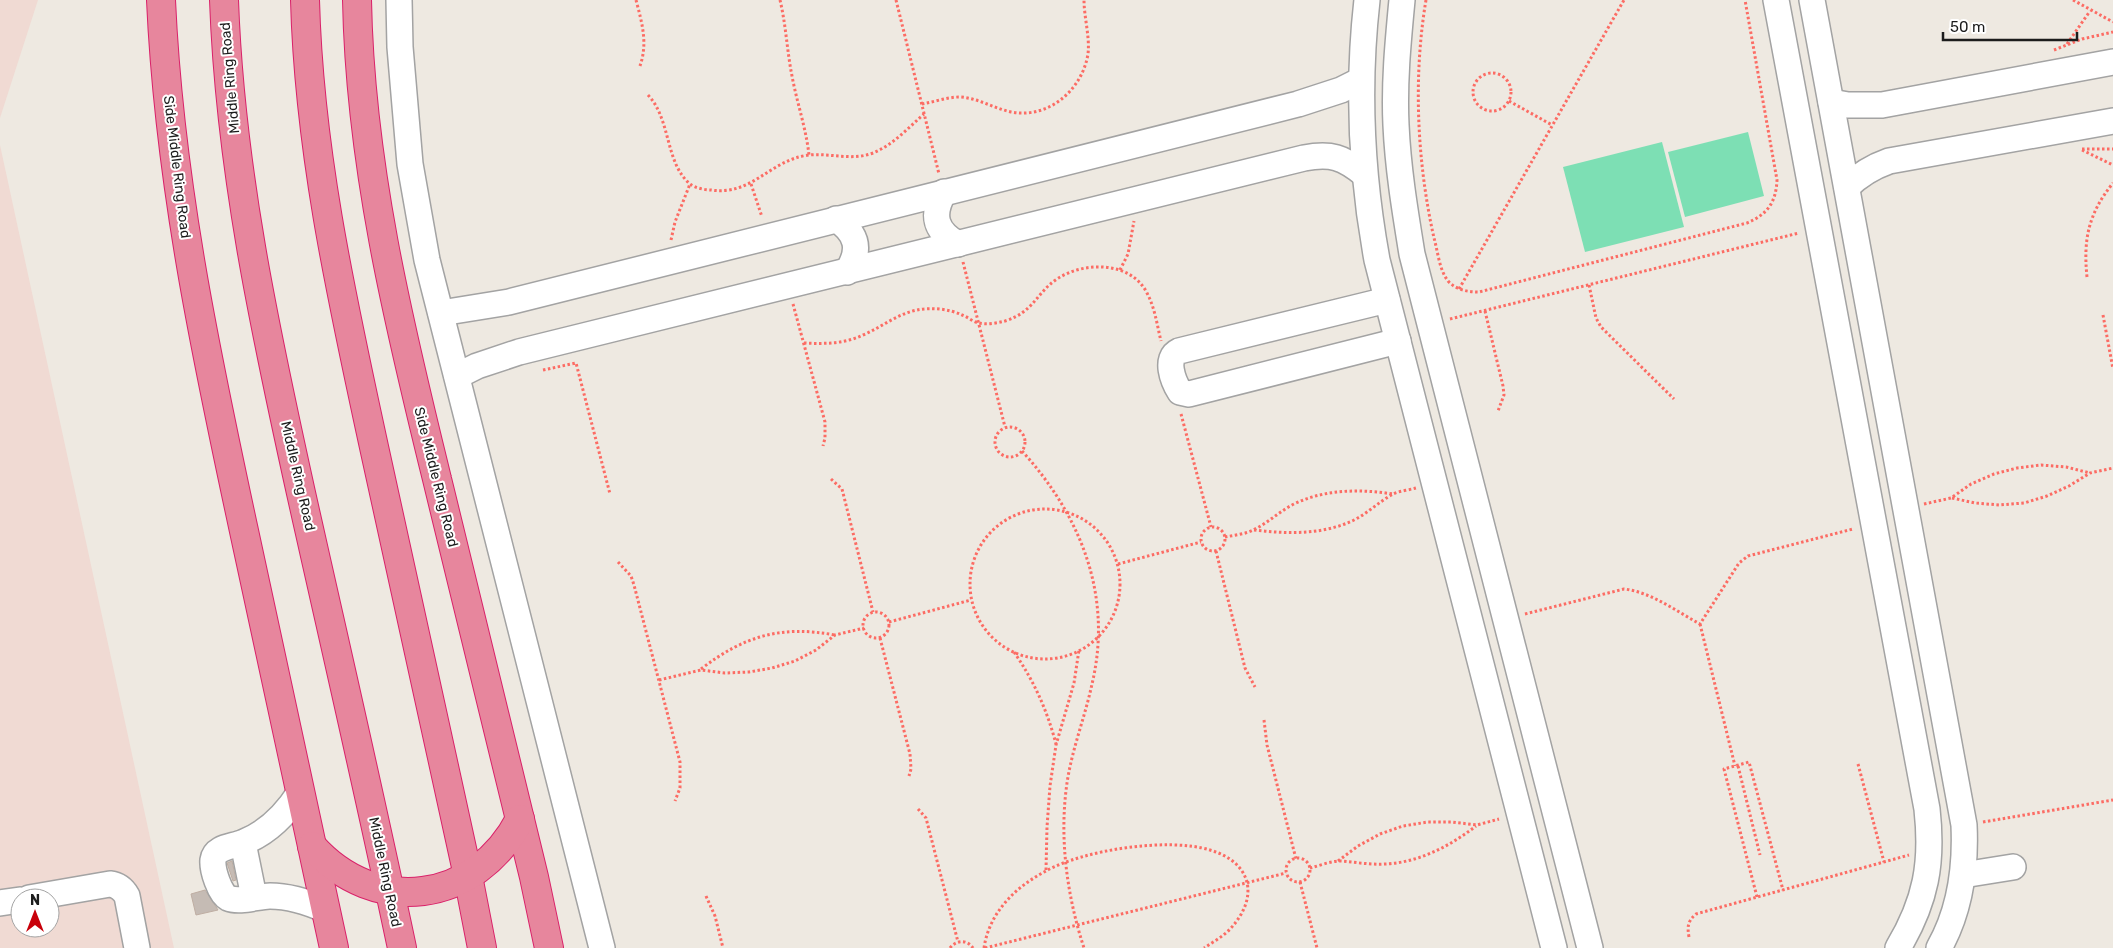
<svg xmlns="http://www.w3.org/2000/svg" width="2113" height="948" font-family="Rubik,sans-serif">
  <rect width="100%" height="100%" fill="#eee9e1"/>
  <g fill="#f0dad3" fill-rule="evenodd">
    <polygon points="0,0 38,0 0,118"/>
    <path d="M0,145L174,948H0ZM20,898H50V928H20Z"/>
  </g>
  <g fill="#7ddfb4">
    <polygon points="1748,132 1764,196 1685,217 1668,152"/>
    <polygon points="1662,142 1684,227 1585,252 1563,167"/>
  </g>
  <g fill="#c5bbb4" stroke="#bfaea3">
    <polygon points="232,861 236,880 233,881 227,863"/>
    <polygon points="205,890 218,910 196,915 191,894"/>
  </g>
  <g fill="none" stroke-linecap="round" stroke-linejoin="round">
    <defs>
      <g id="minor">
        <polyline points="399,0 400,47 410,164 427,260 602,948"/>
        <path d="M1367,0C1357,88 1361,173 1377,260L1554,948"/>
        <path d="M1402,0C1398,42 1394,83 1396,125C1398,169 1405,211 1412,254L1590,948"/>
        <path d="M1776,0L1927,809C1933,863 1926,901 1898,948"/>
        <path d="M1812,0L1964,825C1966,868 1960,911 1939,948"/>
        <polyline points="1831,102 1848,105 1882,105 2113,62"/>
        <path d="M1847,187C1860,174 1872,167 1889,161L2113,121"/>
        <path d="M944,192C931,215 935,231 958,244"/>
        <path d="M836,219C858,234 861,250 847,272"/>
        <path d="M1387,300L1179,351C1164,358 1173,381 1180,392L1189,394L1398,341"/>
        <polyline points="441,313 509,302 1298,104 1341,90 1361,80"/>
        <path d="M457,376L477,366L519,352L1304,158C1331,153 1343,157 1364,174"/>
        <path d="M300,792C286,814 269,832 244,842C234,847 215,846 213,860C212,870 220,894 228,898C240,903 258,896 270,896C290,896 308,902 326,910"/>
        <polyline points="243,843 254,897"/>
        <polyline points="1963,875 2013,867"/>
        <path d="M29,898L110,884C118,885 123,889 127,896L137,948"/>
        <polyline points="0,903 20,900"/>
      </g>
      <g id="highway">
        <path d="M161,0C169,180 206,355 244,531C274,670 304,809 334,948"/>
        <path d="M224,0C230,168 265,330 301,493C335,645 370,796 402,948"/>
        <path d="M305,0C309,152 342,299 374,447C406,590 437,733 468,876L482,948"/>
        <path d="M357,0C360,163 398,321 437,479C469,612 501,745 534,877L549,948"/>
        <path d="M312,846C375,917 476,904 520,819"/>
      </g>
    </defs>
    <use href="#minor" stroke="#a3a3a3" stroke-width="28"/>
    <use href="#highway" stroke="#d92169" stroke-width="30"/>
    <g stroke="#fc6c64" stroke-width="3" stroke-dasharray="2.5 2.5" stroke-linecap="butt">
      <path d="M636,0C642,23 648,43 640,66"/>
      <path d="M780,0C786,25 787,51 792,76C797,103 806,128 809,155"/>
      <polyline points="896,0 939,174"/>
      <path d="M1426,0C1413,77 1417,162 1434,238C1438,252 1439,269 1448,281C1456,290 1468,292 1479,292L1747,223C1768,214 1776,202 1777,180L1745,0"/>
      <polyline points="2073,0 2113,22"/>
      <polyline points="2067,44 2090,11"/>
      <polyline points="2054,50 2082,39 2113,32"/>
      <circle cx="1492" cy="92" r="19"/>
      <path d="M648,95C671,119 665,163 690,184C695,188 705,190 711,190C753,196 769,160 809,155C831,153 852,161 873,153C893,145 908,128 924,114"/>
      <polyline points="1509,101 1552,125"/>
      <path d="M922,104C934,102 947,97 960,97C978,98 993,108 1011,112C1049,119 1082,90 1088,54C1090,37 1084,17 1084,0"/>
      <polyline points="2082,149 2113,149"/>
      <polyline points="2082,150 2113,165"/>
      <polyline points="751,184 762,217"/>
      <polyline points="671,240 675,222 690,184"/>
      <polyline points="963,262 1005,427"/>
      <polyline points="1120,270 1128,254 1134,221"/>
      <path d="M2087,277C2083,238 2089,213 2113,183"/>
      <polyline points="1589,285 1596,318 1601,327 1674,399"/>
      <polyline points="1459,289 1624,0"/>
      <polyline points="793,304 825,422 825,438 823,446"/>
      <polyline points="1485,311 1503,386 1504,395 1498,411"/>
      <polyline points="2103,315 2113,369"/>
      <polyline points="1450,319 1799,233"/>
      <path d="M804,343C824,344 844,344 863,335C882,327 897,314 917,310C931,307 950,309 962,315C968,317 973,322 979,323C987,325 997,323 1005,321C1034,312 1036,293 1057,279C1084,261 1131,261 1147,293C1155,308 1157,325 1161,341"/>
      <polyline points="543,370 576,363 610,494"/>
      <polyline points="1181,414 1211,527"/>
      <circle cx="1010" cy="442" r="15"/>
      <path d="M1022,451C1081,516 1113,596 1092,684C1085,717 1072,749 1067,783C1059,838 1067,896 1084,948"/>
      <polyline points="831,479 842,489 873,612"/>
      <polyline points="1952,498 1975,503 1999,505 2024,503 2047,496 2069,486 2090,473 2113,468"/>
      <polyline points="1924,504 1951,498 1971,484 1994,474 2017,468 2041,465 2066,467 2090,473"/>
      <circle cx="1045" cy="584" r="75"/>
      <circle cx="1213" cy="539" r="12"/>
      <path d="M1254,530C1288,534 1323,535 1354,520C1368,513 1380,501 1393,494C1399,491 1409,490 1416,488"/>
      <path d="M1225,537C1235,535 1247,534 1255,529C1269,522 1280,511 1294,504C1325,489 1360,489 1393,494"/>
      <polyline points="1216,551 1245,668 1255,687"/>
      <polyline points="618,562 631,576 634,585 680,762 680,788 675,801"/>
      <polyline points="1118,564 1201,542"/>
      <circle cx="876" cy="625" r="13"/>
      <path d="M1525,614L1624,589C1651,592 1676,611 1700,624L1739,563L1748,556L1853,529"/>
      <polyline points="889,622 971,600"/>
      <polyline points="1700,624 1735,766"/>
      <polyline points="880,638 910,754 911,769 909,776"/>
      <path d="M1014,652C1034,681 1047,710 1056,744"/>
      <path d="M701,669C744,636 781,625 835,635"/>
      <polyline points="659,680 701,670 725,673 749,672 772,668 795,661 816,650 835,635 864,628"/>
      <polyline points="1264,720 1267,745 1296,859"/>
      <polyline points="1858,764 1884,862"/>
      <polyline points="1738,766 1760,855"/>
      <polyline points="918,809 926,818 958,942"/>
      <polyline points="1983,822 2113,800"/>
      <circle cx="1298" cy="870" r="12"/>
      <polyline points="1338,861 1358,846 1380,834 1403,826 1428,822 1452,822 1477,825 1499,819"/>
      <path d="M1310,868C1319,866 1330,861 1340,861C1355,862 1370,865 1386,864C1420,862 1450,846 1476,826"/>
      <polyline points="1046,870 1047,827 1050,786 1056,745 1074,683 1079,650"/>
      <polyline points="1300,882 1317,948"/>
      <polyline points="706,896 715,916 723,948"/>
      <polyline points="1757,897 1724,769 1749,762 1783,890"/>
      <path d="M1689,937C1687,926 1688,921 1696,914L1909,855"/>
      <path d="M950,948C956,940 967,939 973,948"/>
      <path d="M984,948C989,913 1015,887 1046,871C1083,850 1168,837 1210,850C1251,862 1260,896 1231,928C1224,936 1213,942 1204,948"/>
      <polyline points="985,948 1286,873"/>
    </g>
    <use href="#minor" stroke="#fff" stroke-width="25"/>
    <use href="#highway" stroke="#e7869d" stroke-width="28"/>
  </g>
  <g text-anchor="middle" dominant-baseline="central" stroke-width="4" stroke-linejoin="round" paint-order="stroke">
    <g font-size="14" fill="#1c1c1c" stroke="#fff">
      <text transform="translate(230 78) rotate(-95)">Middle Ring Road</text>
      <text transform="translate(177 167) rotate(83)">Side Middle Ring Road</text>
      <text transform="translate(298 476) rotate(77)">Middle Ring Road</text>
      <text transform="translate(436 477) rotate(76)">Side Middle Ring Road</text>
      <text transform="translate(385 872) rotate(78)">Middle Ring Road</text>
    </g>
  </g>
  <g transform="translate(35 913)"><circle r="24" fill="#ffffff" stroke="#a4a4a4"/>
  <path d="M0-4L9 19L0 12L-9 19Z" fill="#c8000a"/>
  <text y="-8" font-size="14" font-weight="bold" text-anchor="middle" fill="#1c1c1c">N</text>
  </g>
  <path d="M1943 32v8h134v-8" fill="none" stroke="#1c1c1c" stroke-width="2.5"/>
  <text x="1950" y="32" font-size="15" fill="#1c1c1c" stroke="#ffffff" stroke-width="4" paint-order="stroke">50 m</text>
</svg>
